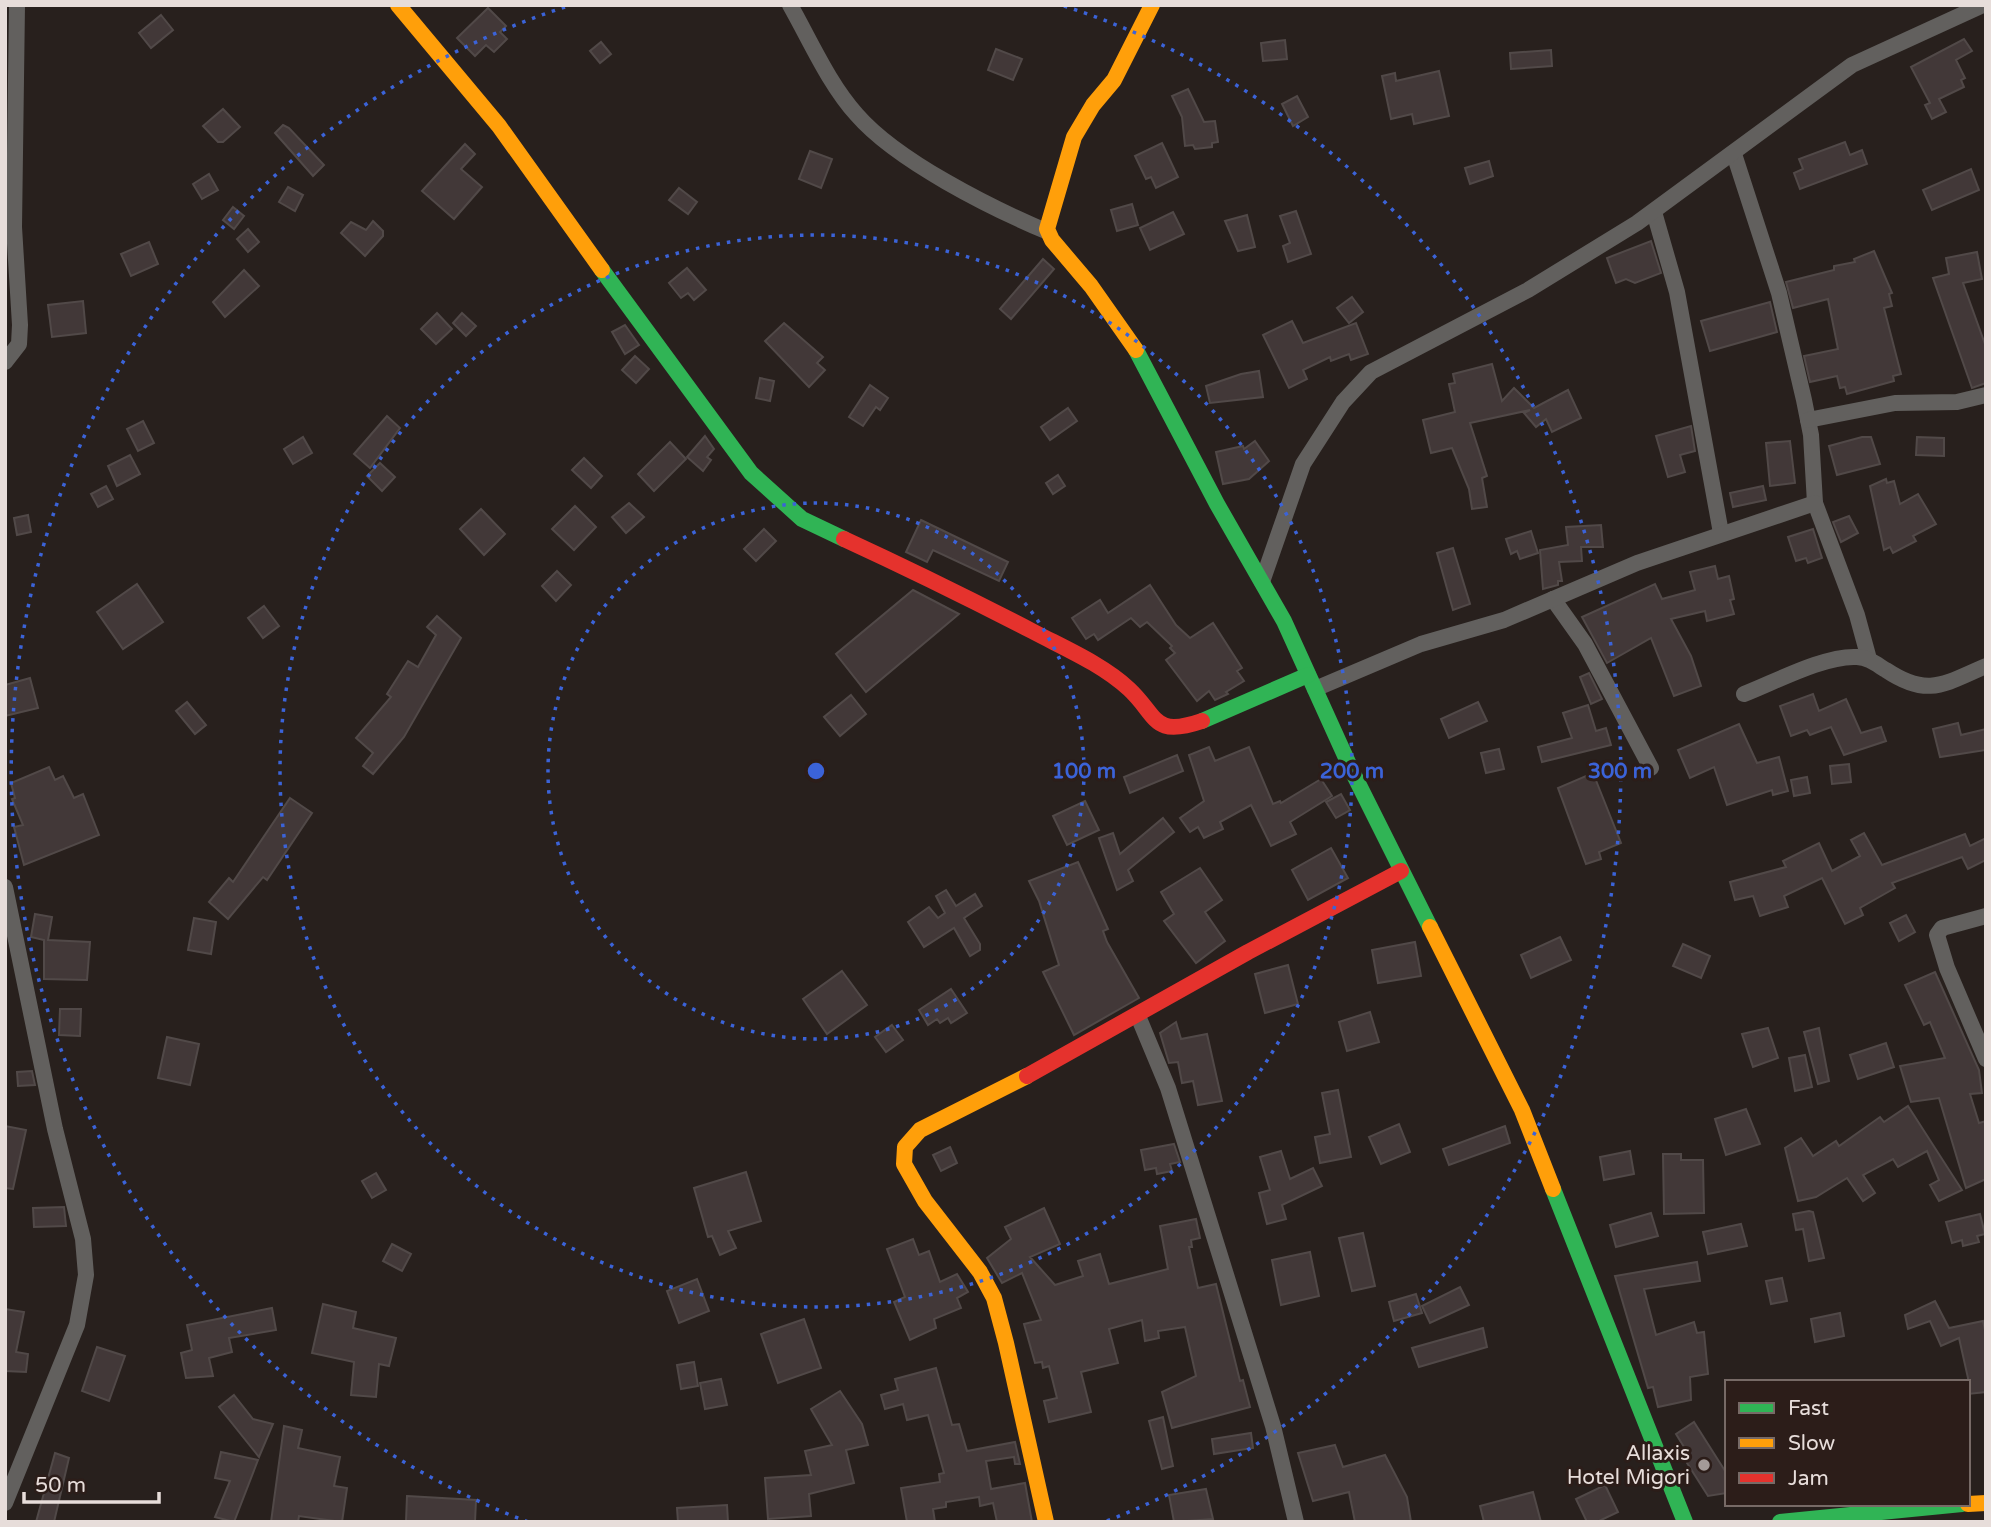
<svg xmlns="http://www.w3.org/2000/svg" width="1991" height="1527" font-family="'Varela Round',sans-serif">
  <rect width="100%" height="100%" fill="#28201d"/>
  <g fill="#423838" stroke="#514948" stroke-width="2">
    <polygon points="488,8 506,26 500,32 507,39 494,52 486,45 475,56 457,38"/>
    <polygon points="161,15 173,30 151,48 139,33"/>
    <polygon points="1964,39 1972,51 1956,60 1965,78 1961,80 1964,87 1939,99 1946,112 1932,119 1925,105 1930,103 1911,67"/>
    <polygon points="1285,40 1287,59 1263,61 1261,43"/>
    <polygon points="601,42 611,54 600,63 590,51"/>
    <polygon points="996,49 1022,59 1013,80 988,70"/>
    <polygon points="1551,50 1552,66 1511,69 1510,53"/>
    <polygon points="1439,71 1449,116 1414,124 1412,114 1391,119 1382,76 1395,73 1396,81"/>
    <polygon points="1188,89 1204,122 1215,121 1218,142 1212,143 1212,147 1195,149 1193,145 1185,146 1182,117 1172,96"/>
    <polygon points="1297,96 1308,117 1293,126 1282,104"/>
    <polygon points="223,109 240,127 223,142 218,142 203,126"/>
    <polygon points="283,125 289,128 324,165 313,176 275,133"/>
    <polygon points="1845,142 1850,155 1862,150 1867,164 1800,189 1794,173 1803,169 1799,159"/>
    <polygon points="1162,143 1178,177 1156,188 1151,177 1146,179 1135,156"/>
    <polygon points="465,144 475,154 461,169 482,187 454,219 422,191"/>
    <polygon points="810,151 832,159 821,188 799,179"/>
    <polygon points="1489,161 1493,176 1470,184 1465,168"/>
    <polygon points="1971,169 1979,190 1932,210 1923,190"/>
    <polygon points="209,174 218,190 202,199 193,184"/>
    <polygon points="288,187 303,195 295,211 279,202"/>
    <polygon points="679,188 697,202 688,214 669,200"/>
    <polygon points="1132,204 1138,225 1117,231 1111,210"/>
    <polygon points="233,207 244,216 234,229 223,220"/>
    <polygon points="1296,211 1311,254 1288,262 1283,246 1290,243 1280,216"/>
    <polygon points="1173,212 1184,234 1150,250 1140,228"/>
    <polygon points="1247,215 1255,247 1238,251 1225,221"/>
    <polygon points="373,221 383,231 383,236 365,256 341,233 351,222 366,230"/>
    <polygon points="248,229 259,242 248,252 237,239"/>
    <polygon points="1651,241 1661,273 1635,283 1626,279 1616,283 1607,258"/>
    <polygon points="149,242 158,264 131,276 121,254"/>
    <polygon points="1874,251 1892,293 1889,294 1892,306 1884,308 1901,374 1893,376 1894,381 1847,394 1845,387 1840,388 1837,376 1810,382 1804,356 1838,349 1828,299 1793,308 1786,282 1834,270 1834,266 1855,262 1854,259"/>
    <polygon points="1977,252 1982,279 1963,283 1986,347 1986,383 1972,388 1933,278 1949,274 1946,258"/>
    <polygon points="1043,259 1054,269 1011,319 1000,309"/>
    <polygon points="687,268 706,290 694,300 688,293 681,298 669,283"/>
    <polygon points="244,270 259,286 225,317 213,302"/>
    <polygon points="1352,297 1363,312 1349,323 1337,308"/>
    <polygon points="83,301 86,333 52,337 48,305"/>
    <polygon points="1770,302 1777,332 1710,351 1701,321"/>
    <polygon points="437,313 452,329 436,344 421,329"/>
    <polygon points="462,313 476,326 466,336 453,323"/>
    <polygon points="1292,321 1303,343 1356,323 1368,354 1351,360 1349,354 1331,361 1330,357 1303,370 1307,379 1289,388 1263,335"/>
    <polygon points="784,323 823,357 817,363 825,370 809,387 765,341"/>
    <polygon points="625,325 639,345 625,354 612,332"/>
    <polygon points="635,356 649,369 636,383 622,370"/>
    <polygon points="1492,364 1502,401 1514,388 1534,408 1568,390 1581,418 1552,432 1546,419 1536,427 1524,413 1530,410 1470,423 1487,476 1482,478 1487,507 1472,509 1469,489 1452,448 1431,453 1423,420 1455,412 1449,384 1455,383 1453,374"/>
    <polygon points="1259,371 1263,397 1210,403 1206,386 1241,374"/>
    <polygon points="760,378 774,381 770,401 756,398"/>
    <polygon points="870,385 888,398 880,410 876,407 863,426 849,417"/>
    <polygon points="1068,408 1077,421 1050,440 1041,427"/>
    <polygon points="387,416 400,428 370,468 354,454"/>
    <polygon points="143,421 154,443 138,451 127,429"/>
    <polygon points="1691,426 1695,451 1680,455 1685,472 1668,477 1656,436"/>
    <polygon points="705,436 714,449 707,457 711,460 703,471 687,457"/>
    <polygon points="303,437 312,453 293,464 284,449"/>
    <polygon points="1862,437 1871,437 1880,464 1837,475 1829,446"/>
    <polygon points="1917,437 1944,438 1944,456 1916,455"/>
    <polygon points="1255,441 1269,461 1249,479 1223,484 1216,452 1243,446 1244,449"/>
    <polygon points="1790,441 1795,483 1770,486 1766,443"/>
    <polygon points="670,442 686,459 654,491 638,474"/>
    <polygon points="130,455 140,474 117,486 108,466"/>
    <polygon points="584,458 602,476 591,488 572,470"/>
    <polygon points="380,463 395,477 382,491 367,476"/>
    <polygon points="1058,475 1065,486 1053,494 1046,483"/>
    <polygon points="1886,479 1887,483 1894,481 1900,504 1918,494 1936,524 1913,536 1916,541 1893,553 1890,547 1884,550 1870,486"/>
    <polygon points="106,486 113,499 98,507 91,494"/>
    <polygon points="1763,486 1766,500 1733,507 1730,493"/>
    <polygon points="629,503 644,517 626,533 612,517"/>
    <polygon points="575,506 596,527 574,550 552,529"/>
    <polygon points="481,509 505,534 484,555 460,529"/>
    <polygon points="28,515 31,532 17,535 14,518"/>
    <polygon points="1849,516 1858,533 1841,542 1833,522"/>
    <polygon points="921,520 1008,562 999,581 933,550 927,562 906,552"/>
    <polygon points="1601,525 1603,547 1581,547 1582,561 1559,562 1562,581 1558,581 1558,585 1543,589 1540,550 1568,545 1566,527"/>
    <polygon points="764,529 776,541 756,561 744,549"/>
    <polygon points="1813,529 1822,558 1808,563 1806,558 1796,561 1788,537"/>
    <polygon points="1531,531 1538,553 1520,559 1517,551 1511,554 1506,539"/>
    <polygon points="1453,548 1470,604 1453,610 1437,553"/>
    <polygon points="1715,566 1718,579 1729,576 1734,599 1730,600 1734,614 1707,621 1705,611 1671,619 1691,656 1701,686 1674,696 1651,638 1607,663 1582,617 1655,584 1662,599 1695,590 1690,572"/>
    <polygon points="557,571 571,585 556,601 542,586"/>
    <polygon points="137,584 163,622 123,649 97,612"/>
    <polygon points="1150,585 1176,625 1190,638 1213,623 1242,668 1237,671 1244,681 1226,692 1228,694 1215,700 1209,691 1197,701 1166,660 1175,653 1170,648 1172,646 1147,622 1140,627 1131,618 1098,640 1094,634 1086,639 1072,618 1100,600 1108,613"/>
    <polygon points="913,590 959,614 866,692 836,654"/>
    <polygon points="264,606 279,626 263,638 248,618"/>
    <polygon points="437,616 461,638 404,737 373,774 363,766 373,753 356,738 391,697 387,694 408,661 418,667 436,635 427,627"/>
    <polygon points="1589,673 1602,699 1591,704 1580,677"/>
    <polygon points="30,678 38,708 5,716 5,685"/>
    <polygon points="1813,694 1819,711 1846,699 1861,733 1881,727 1886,741 1844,755 1831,727 1810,735 1807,730 1791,736 1780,706"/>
    <polygon points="851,695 866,714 840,736 824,717"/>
    <polygon points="187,702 206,725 195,734 176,711"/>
    <polygon points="1478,702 1487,721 1449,738 1441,719"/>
    <polygon points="1588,705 1596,731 1606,728 1611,745 1542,762 1538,747 1572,738 1563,713"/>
    <polygon points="1958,723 1961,735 1986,729 1986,750 1940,757 1933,729"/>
    <polygon points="1739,724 1757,763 1779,757 1788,791 1773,795 1772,790 1727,805 1714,767 1690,778 1678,750"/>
    <polygon points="1209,747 1215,761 1249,747 1273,804 1280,801 1281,803 1321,779 1332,796 1290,822 1296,834 1271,846 1251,805 1220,822 1223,829 1204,838 1198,827 1190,832 1180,818 1204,801 1189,755"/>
    <polygon points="1499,749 1504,769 1486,773 1481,753"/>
    <polygon points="1177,755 1183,771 1130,793 1124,777"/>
    <polygon points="1849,764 1851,782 1832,784 1830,766"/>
    <polygon points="49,767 55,780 63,776 74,798 83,794 99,835 24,865 14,827 23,825 12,799 15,798 11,783"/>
    <polygon points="1593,773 1621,843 1599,852 1601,859 1586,864 1558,788"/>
    <polygon points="1807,777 1810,793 1794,796 1791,780"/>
    <polygon points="1341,794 1350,810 1336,818 1326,802"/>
    <polygon points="290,798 312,813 267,880 263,877 228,919 209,902 229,878 233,882"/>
    <polygon points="1085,801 1099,830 1067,845 1053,816"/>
    <polygon points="1163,818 1174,832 1128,870 1133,881 1117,890 1099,838 1113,833 1120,854"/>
    <polygon points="1864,833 1882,865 1965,834 1970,846 1986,838 1986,860 1968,869 1962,857 1892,883 1895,888 1860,908 1863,915 1845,924 1822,878 1784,896 1788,907 1760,916 1753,896 1735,900 1730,882 1786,867 1783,861 1819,843 1832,871 1860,856 1851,840"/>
    <polygon points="1331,848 1348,878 1308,900 1292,870"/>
    <polygon points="1078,862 1108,929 1103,931 1107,942 1139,998 1074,1035 1043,972 1059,965 1039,901 1029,881"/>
    <polygon points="1200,868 1222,900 1205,912 1225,941 1196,963 1164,921 1174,914 1161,892"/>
    <polygon points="946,890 956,906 975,894 982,906 964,918 980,944 980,950 970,956 954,928 924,947 908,922 929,907 938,918 945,913 936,896"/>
    <polygon points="35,914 52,917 48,940 90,942 87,980 44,979 44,940 31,937"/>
    <polygon points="1906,915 1915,932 1899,941 1890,923"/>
    <polygon points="194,918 216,922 211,954 188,950"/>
    <polygon points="1560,937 1571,960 1531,978 1521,955"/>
    <polygon points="1415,942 1421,976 1378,983 1372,950"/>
    <polygon points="1683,944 1710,956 1701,978 1673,966"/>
    <polygon points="1288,965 1298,1004 1265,1013 1255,974"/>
    <polygon points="842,971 867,1005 827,1034 803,999"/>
    <polygon points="1935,972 1979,1070 1982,1093 1970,1094 1979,1123 1986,1121 1986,1179 1966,1188 1939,1098 1911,1102 1900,1066 1945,1058 1930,1022 1924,1025 1905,985"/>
    <polygon points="951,989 967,1013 951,1023 948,1018 940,1023 937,1019 928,1025 919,1010"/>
    <polygon points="60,1009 81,1009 80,1036 59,1035"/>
    <polygon points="1370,1012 1379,1042 1347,1051 1339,1022"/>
    <polygon points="1176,1022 1181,1039 1207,1034 1222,1101 1198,1105 1193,1081 1182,1083 1178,1062 1169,1063 1160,1033"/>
    <polygon points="892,1025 903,1040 886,1052 875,1037"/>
    <polygon points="1768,1028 1778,1058 1753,1067 1742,1034"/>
    <polygon points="1819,1028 1829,1081 1818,1084 1804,1032"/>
    <polygon points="167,1037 199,1044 190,1085 158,1078"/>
    <polygon points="1886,1043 1894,1067 1858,1079 1850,1055"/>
    <polygon points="1805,1055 1812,1087 1795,1091 1789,1058"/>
    <polygon points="32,1071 35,1085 18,1086 17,1072"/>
    <polygon points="1338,1090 1351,1157 1320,1163 1315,1137 1330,1134 1322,1093"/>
    <polygon points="1908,1106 1962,1190 1939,1201 1930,1185 1939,1180 1927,1151 1898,1167 1893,1159 1863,1175 1875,1193 1863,1201 1847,1178 1816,1197 1798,1201 1785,1148 1801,1138 1813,1156 1836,1141 1839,1146 1880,1117 1884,1122"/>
    <polygon points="1746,1109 1760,1144 1726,1155 1715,1119"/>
    <polygon points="1399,1124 1410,1152 1381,1164 1369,1137"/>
    <polygon points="5,1126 26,1130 13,1189 5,1188"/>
    <polygon points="1505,1126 1510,1143 1449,1165 1443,1149"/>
    <polygon points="1174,1144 1180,1162 1170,1164 1172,1171 1157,1174 1156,1168 1145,1170 1141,1150"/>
    <polygon points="950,1147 957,1163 941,1171 933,1155"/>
    <polygon points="1281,1151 1290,1179 1313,1168 1322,1186 1282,1205 1286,1219 1267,1224 1259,1193 1270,1190 1260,1157"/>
    <polygon points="1630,1151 1634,1174 1604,1180 1600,1157"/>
    <polygon points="1663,1154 1681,1154 1681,1160 1703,1160 1704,1213 1664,1214"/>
    <polygon points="746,1172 761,1221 728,1231 736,1248 720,1255 712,1236 708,1237 694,1188"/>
    <polygon points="376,1173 386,1190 372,1198 362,1181"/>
    <polygon points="64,1207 66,1226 34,1227 33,1208"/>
    <polygon points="1044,1208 1060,1244 1030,1257 1055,1285 1083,1276 1078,1261 1100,1254 1109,1284 1168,1269 1160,1226 1196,1219 1200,1238 1191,1240 1192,1247 1189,1247 1198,1288 1216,1284 1240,1381 1243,1380 1250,1407 1172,1428 1162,1392 1196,1376 1185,1327 1158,1331 1159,1338 1145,1341 1142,1320 1109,1329 1118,1363 1081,1372 1091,1412 1049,1422 1044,1401 1057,1398 1049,1366 1043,1368 1042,1362 1035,1363 1024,1324 1041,1320 1022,1273 1002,1283 987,1258 1011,1239 1005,1227"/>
    <polygon points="1809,1211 1813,1212 1824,1258 1809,1261 1803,1229 1796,1230 1793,1214"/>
    <polygon points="1651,1213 1658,1236 1616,1247 1610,1225"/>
    <polygon points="1980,1214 1985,1234 1977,1236 1979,1242 1963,1246 1962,1240 1952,1243 1946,1222"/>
    <polygon points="1741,1224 1747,1246 1708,1254 1703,1232"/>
    <polygon points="1363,1233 1375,1286 1352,1291 1339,1238"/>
    <polygon points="913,1239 919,1255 929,1251 940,1282 957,1274 968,1292 957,1298 961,1308 934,1319 936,1328 910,1340 894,1302 905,1297 887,1249"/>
    <polygon points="392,1244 411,1254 402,1271 383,1261"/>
    <polygon points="1310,1252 1319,1296 1281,1305 1272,1260"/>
    <polygon points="1697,1262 1700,1281 1644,1289 1656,1335 1694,1322 1697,1333 1704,1332 1708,1374 1690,1377 1691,1400 1658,1407 1653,1387 1648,1388 1615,1276"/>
    <polygon points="1782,1278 1787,1301 1771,1304 1766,1281"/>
    <polygon points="697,1279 709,1311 679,1323 667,1291"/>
    <polygon points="1460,1287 1469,1305 1430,1323 1422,1306"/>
    <polygon points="1416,1294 1422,1313 1394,1321 1389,1302"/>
    <polygon points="1935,1301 1949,1328 1983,1321 1986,1335 1986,1392 1968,1394 1968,1378 1959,1338 1941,1346 1930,1321 1908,1329 1905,1315"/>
    <polygon points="323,1304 356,1312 353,1328 396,1338 389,1366 379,1364 376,1397 351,1395 354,1362 312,1353"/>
    <polygon points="272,1308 276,1330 229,1338 232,1352 209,1358 213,1376 186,1378 181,1353 192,1350 187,1325"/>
    <polygon points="5,1309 24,1312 16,1352 28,1354 26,1372 5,1371"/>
    <polygon points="1840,1313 1844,1336 1815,1342 1811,1319"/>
    <polygon points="804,1319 821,1368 778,1383 761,1334"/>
    <polygon points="1483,1328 1487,1347 1419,1367 1412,1348"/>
    <polygon points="97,1347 125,1356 109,1401 82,1391"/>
    <polygon points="694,1362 698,1386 681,1389 677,1365"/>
    <polygon points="936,1368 952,1425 959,1424 967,1451 1015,1442 1020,1464 1015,1464 1014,1457 986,1461 991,1489 1025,1483 1032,1522 997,1522 993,1503 980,1506 979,1497 946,1502 946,1507 933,1509 935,1522 907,1522 901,1488 940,1482 939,1474 944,1473 928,1415 907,1420 903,1404 885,1409 881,1395 898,1390 895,1379"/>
    <polygon points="721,1379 727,1405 705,1409 700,1383"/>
    <polygon points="840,1391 862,1424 868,1445 846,1450 854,1483 809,1494 811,1516 768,1519 765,1478 811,1475 805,1451 832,1445 811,1409"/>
    <polygon points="234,1395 253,1419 273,1424 259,1457 219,1407"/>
    <polygon points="1163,1417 1173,1466 1162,1469 1149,1421"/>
    <polygon points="1694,1422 1727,1474 1727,1493 1708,1496 1682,1455 1687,1452 1676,1434"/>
    <polygon points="284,1426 302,1430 298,1448 340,1457 334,1486 347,1488 342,1522 299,1516 298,1522 271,1522"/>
    <polygon points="1251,1433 1253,1448 1214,1454 1212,1439"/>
    <polygon points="1335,1445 1343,1467 1385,1455 1407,1497 1411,1522 1355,1522 1349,1492 1313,1501 1298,1453"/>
    <polygon points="221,1452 258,1460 234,1522 215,1517 230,1481 215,1478"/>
    <polygon points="55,1453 69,1458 54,1522 36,1522"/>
    <polygon points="1605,1485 1618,1512 1597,1522 1587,1522 1576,1499"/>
    <polygon points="1206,1489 1213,1519 1174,1522 1169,1495"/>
    <polygon points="1533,1492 1541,1522 1484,1522 1480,1506"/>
    <polygon points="407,1496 476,1500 475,1522 406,1522"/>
    <polygon points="727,1505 728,1522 678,1522 677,1508"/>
  </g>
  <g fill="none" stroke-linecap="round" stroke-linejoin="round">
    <g stroke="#62605e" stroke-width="16">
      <path d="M790,5C811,42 829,84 857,115C897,161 991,208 1048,232"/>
      <polyline points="1734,154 1779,293 1804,400 1811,435 1815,503 1857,615 1869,659"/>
      <polyline points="1654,212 1677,292 1721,533"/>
      <polyline points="5,362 19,344 20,325 14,227 17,5"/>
      <polyline points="1808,420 1895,403 1957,402 1986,395"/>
      <polyline points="1262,582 1303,464 1343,402 1371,372 1528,290 1637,223 1852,65 1983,5"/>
      <polyline points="1553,599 1585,644 1651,768"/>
      <polyline points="1315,689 1421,644 1504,620 1637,563 1815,503"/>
      <path d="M1744,694C1775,682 1825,655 1857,657C1869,658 1876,664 1886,670C1928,698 1944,684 1986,666"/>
      <polyline points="5,887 55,1129 83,1239 86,1275 77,1325 5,1503"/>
      <polyline points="1986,916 1942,928 1937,935 1947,968 1986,1059"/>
      <polyline points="1138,1016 1168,1088 1273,1426 1296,1522"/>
    </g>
    <g stroke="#30b455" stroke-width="16">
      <polyline points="602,270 751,473 802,519 844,539"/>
      <polyline points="1136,350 1217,504 1284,621 1352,771 1430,927"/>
      <polyline points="1202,721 1308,675"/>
      <polyline points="1553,1189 1685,1522"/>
      <polyline points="1780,1522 1962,1504"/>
    </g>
    <g stroke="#ff9f0a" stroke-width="16">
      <polyline points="398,5 499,126 602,270"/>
      <polyline points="1136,350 1091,286 1052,240 1047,229 1074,137 1093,105 1114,80 1152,5"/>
      <polyline points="1430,927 1522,1110 1553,1189"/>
      <polyline points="1027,1076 920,1130 905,1147 904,1164 925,1201 980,1272 994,1298 1006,1343 1046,1522"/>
      <polyline points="1968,1504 1986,1503"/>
    </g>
    <g stroke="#e5322d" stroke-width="16">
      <path d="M844,539C907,568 970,599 1032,631C1064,648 1102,664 1129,689C1158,716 1152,738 1202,721"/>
      <polyline points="1027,1076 1248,952 1401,871"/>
    </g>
  </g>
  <g fill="none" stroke="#3b63d8" stroke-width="3.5" stroke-dasharray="3.5 7">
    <circle cx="816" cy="771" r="268"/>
    <circle cx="816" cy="771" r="536"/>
    <path d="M528 1522A804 804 0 0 1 568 6M1064 6A804 804 0 0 1 1104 1522"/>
  </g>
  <circle fill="#a49b98" stroke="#2c1d19" stroke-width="2.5" cx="1704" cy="1465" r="7"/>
  <g text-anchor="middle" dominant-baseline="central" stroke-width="6" stroke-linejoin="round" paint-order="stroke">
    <g font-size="21" fill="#e7ddda" stroke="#2c1d19" text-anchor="end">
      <text x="1690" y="1453">Allaxis<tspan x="1690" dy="24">Hotel Migori</tspan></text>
    </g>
  </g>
  <circle cx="816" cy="771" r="10" fill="#3b63d8" stroke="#2c1d19" stroke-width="3.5"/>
  <g font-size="21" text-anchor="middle" font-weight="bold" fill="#3b63d8" stroke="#2c1d19" stroke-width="6" stroke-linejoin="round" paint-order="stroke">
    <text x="1084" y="778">100 m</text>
    <text x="1352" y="778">200 m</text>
    <text x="1620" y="778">300 m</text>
  </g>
  <rect width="1991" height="1527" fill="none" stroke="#e7ddda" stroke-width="14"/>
  <rect x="1725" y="1380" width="245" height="126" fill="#2c1d19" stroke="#776a66" stroke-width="2"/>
  <rect x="1739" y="1403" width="35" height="10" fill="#30b455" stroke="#776a66" stroke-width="2"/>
  <text x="1788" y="1415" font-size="21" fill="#e7ddda">Fast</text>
  <rect x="1739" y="1438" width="35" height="10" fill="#ff9f0a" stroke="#776a66" stroke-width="2"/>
  <text x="1788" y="1450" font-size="21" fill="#e7ddda">Slow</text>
  <rect x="1739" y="1473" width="35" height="10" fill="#e5322d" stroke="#776a66" stroke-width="2"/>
  <text x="1788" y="1485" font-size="21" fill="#e7ddda">Jam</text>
  <path d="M24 1492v10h135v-10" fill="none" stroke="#e7ddda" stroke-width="3.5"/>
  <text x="35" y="1492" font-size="21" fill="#e7ddda" stroke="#2c1d19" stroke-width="5" paint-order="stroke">50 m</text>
</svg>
